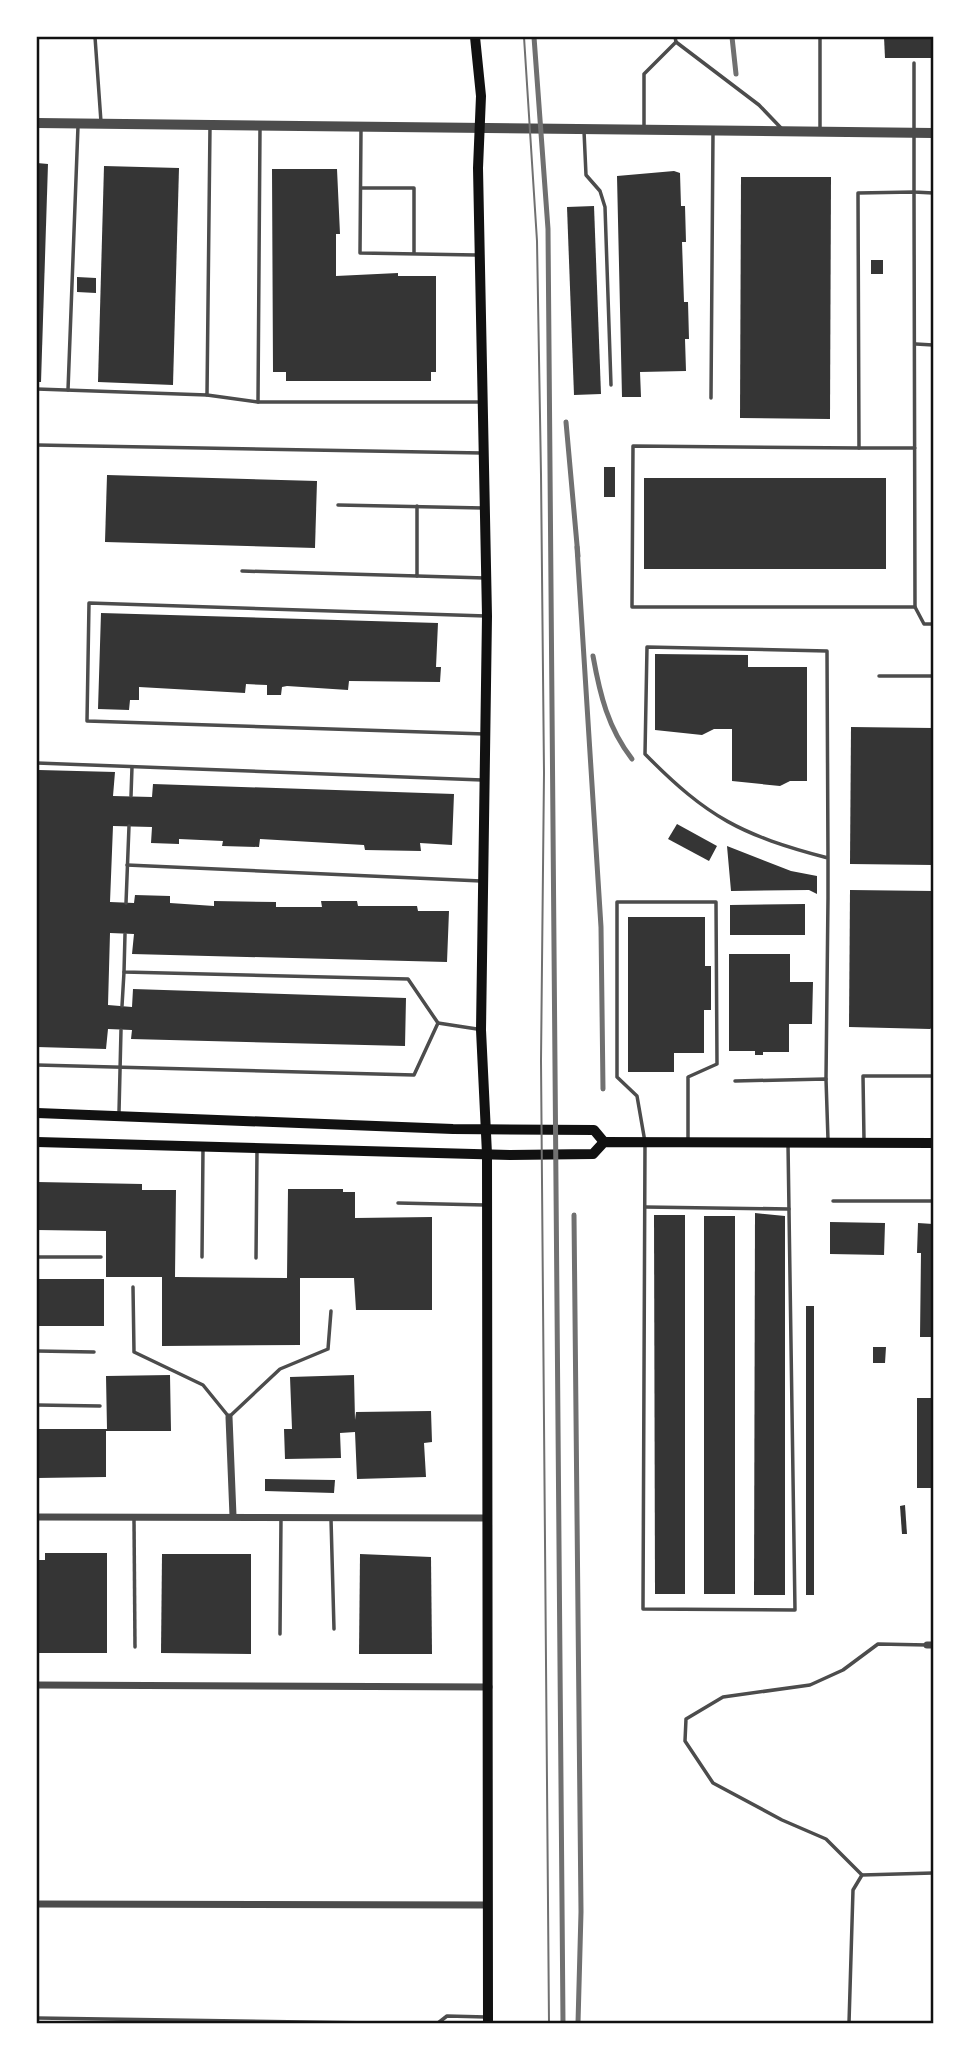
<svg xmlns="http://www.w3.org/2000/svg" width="970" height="2060" font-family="'Source Serif 4',serif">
  <rect width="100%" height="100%" fill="#fff"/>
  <g fill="#353535">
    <polygon points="884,37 933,37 933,58 885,58"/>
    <polygon points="37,163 48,164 41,382 37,382"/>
    <polygon points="104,166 179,168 173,385 98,382"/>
    <polygon points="272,169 337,169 340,234 336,234 336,276 398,273 398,276 436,276 436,372 431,372 431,381 286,381 286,372 273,372"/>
    <polygon points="674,171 680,173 681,206 685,206 686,242 682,242 684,302 688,302 689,339 685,339 686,371 640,372 641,397 622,397 617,176"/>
    <polygon points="741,177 831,177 830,419 740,418"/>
    <polygon points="594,206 601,394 574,395 567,207"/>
    <rect x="871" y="260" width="12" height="14"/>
    <polygon points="77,277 96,278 96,293 77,292"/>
    <rect x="604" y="467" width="11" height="30"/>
    <polygon points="107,475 317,481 315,548 105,542"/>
    <rect x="644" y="478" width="242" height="91"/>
    <polygon points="101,613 438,623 436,667 441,667 440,682 349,681 348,690 287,686 282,687 281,695 267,695 267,685 246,684 245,693 139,687 139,700 130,700 129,710 98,709"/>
    <polygon points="655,654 748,655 748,667 807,667 807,781 790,781 780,786 732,781 732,729 714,729 702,735 655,730"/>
    <polygon points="851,727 933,728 933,865 850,864"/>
    <polygon points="39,770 115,772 113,796 152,797 153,784 454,794 452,845 420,843 421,851 365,850 364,845 260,839 259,847 222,846 223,841 179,839 179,844 151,843 152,827 113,826 110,902 134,903 135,895 170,896 170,903 214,906 214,901 276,902 276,907 322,907 321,901 357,901 358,906 417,906 418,911 449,911 447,962 132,954 134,934 110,933 108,1005 132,1007 133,989 406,998 405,1046 131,1039 132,1030 108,1029 106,1049 37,1047"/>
    <polygon points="677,824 717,846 709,861 668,839"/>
    <polygon points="727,846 791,871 817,876 817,894 809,890 731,891"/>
    <polygon points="850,890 933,891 933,1027 930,1029 849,1027"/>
    <polygon points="805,904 805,935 730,935 730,905"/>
    <polygon points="628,917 705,917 705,966 711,966 711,1010 704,1010 704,1053 674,1053 674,1072 628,1072"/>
    <polygon points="729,954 790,954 790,982 813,982 812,1024 789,1024 789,1052 763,1052 763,1055 755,1055 755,1051 729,1051"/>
    <polygon points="37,1182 142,1184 142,1190 176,1190 175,1277 287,1278 288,1189 343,1189 343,1192 355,1192 355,1218 432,1217 432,1310 356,1310 354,1278 300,1278 300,1345 162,1346 162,1277 106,1277 106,1231 37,1230"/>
    <polygon points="755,1213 785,1216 785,1595 754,1595"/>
    <polygon points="654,1215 685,1215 685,1594 655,1594"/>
    <rect x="704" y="1216" width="31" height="378"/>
    <polygon points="830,1222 885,1223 884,1255 830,1254"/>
    <polygon points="918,1223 933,1224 933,1337 920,1337 921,1253 917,1253"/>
    <rect x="37" y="1279" width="67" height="47"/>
    <rect x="806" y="1306" width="8" height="289"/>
    <polygon points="873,1347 886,1347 885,1363 873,1363"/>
    <polygon points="170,1375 171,1431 106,1431 106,1477 37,1478 37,1429 107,1429 106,1376"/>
    <polygon points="354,1375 355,1420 356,1412 431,1411 432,1442 424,1443 426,1477 357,1479 355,1432 340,1433 341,1458 285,1459 284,1429 292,1429 290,1377"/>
    <rect x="917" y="1398" width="16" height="90"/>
    <polygon points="265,1479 335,1480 334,1493 265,1491"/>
    <polygon points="905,1505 907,1534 902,1534 900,1506"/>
    <polygon points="45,1553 107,1553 107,1653 37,1653 37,1560 45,1560"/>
    <polygon points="162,1554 251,1554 251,1654 161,1653"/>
    <polygon points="360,1554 431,1557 432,1654 359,1654"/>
  </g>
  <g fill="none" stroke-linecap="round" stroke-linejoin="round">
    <g stroke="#4c4c4c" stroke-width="3.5">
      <polyline points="95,37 101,122"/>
      <polyline points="676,42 759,105 782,129"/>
      <polyline points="914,63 914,192 933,193"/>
      <polyline points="260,128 258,402 481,402"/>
      <polyline points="644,128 644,74 676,42 675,37"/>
      <polyline points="361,129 360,253 476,255"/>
      <polyline points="820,129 820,37"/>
      <polyline points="584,131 586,175 600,191 605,207 611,385"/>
      <polyline points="362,188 414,188 414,253"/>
      <polyline points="916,344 933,345"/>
      <polyline points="37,389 207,395 210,126"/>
      <polyline points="68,390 78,126"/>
      <polyline points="207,395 258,402"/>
      <polyline points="711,398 713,133"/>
      <polyline points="37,445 482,453"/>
      <polyline points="859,448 633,446 632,607 915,607"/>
      <polyline points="915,448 859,448 858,193 914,192 915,607 924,624 933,624"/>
      <polyline points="338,505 483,508"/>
      <polyline points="242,571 417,576 417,506"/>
      <polyline points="417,576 485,578"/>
      <polyline points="879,676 933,676"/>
      <polyline points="485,734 87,721 89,603 486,616"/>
      <polyline points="37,763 482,780"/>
      <polyline points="131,796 132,767"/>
      <polyline points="127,865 481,881"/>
      <polyline points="126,903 129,826"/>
      <polyline points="125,934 124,972 408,979 438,1023"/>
      <polyline points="122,1006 124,972"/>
      <polyline points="37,1065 414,1075 438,1023 477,1029"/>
      <path d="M826,1079L828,898V858L827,651L647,647L645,754C708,818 741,835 828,858"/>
      <polyline points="735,1081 826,1079 828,1140"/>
      <polyline points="119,1112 121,1030"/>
      <polyline points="864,1140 863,1076 933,1076"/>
      <polyline points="688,1141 688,1077 717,1064 716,902 617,902 617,1077 637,1096 645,1142 643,1609 795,1610 788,1144"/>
      <polyline points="833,1201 933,1201"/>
      <polyline points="398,1203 485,1205"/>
      <polyline points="645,1207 789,1209"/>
      <polyline points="37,1257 101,1257"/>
      <polyline points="202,1257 203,1148"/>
      <polyline points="256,1258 257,1150"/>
      <polyline points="133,1287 134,1352 203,1385 229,1417 280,1369 328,1349 331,1311"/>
      <polyline points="37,1351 94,1352"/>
      <polyline points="37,1405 100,1406"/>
      <polyline points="134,1519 135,1647"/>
      <polyline points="331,1519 334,1629"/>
      <polyline points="280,1634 281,1518"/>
      <polyline points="862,1875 826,1839 782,1820 713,1783 685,1741 686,1719 723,1697 810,1685 843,1670 878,1644 927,1645"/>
      <polyline points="37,2018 373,2023"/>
      <polyline points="438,2023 447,2016 486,2017"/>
      <polyline points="849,2023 853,1890 862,1875 933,1873"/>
    </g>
    <g stroke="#4c4c4c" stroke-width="7">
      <polyline points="229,1417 233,1516"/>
      <polyline points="37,1517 488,1518"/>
      <polyline points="927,1645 933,1645"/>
      <polyline points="37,1685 489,1687"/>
      <polyline points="37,1904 487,1905"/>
    </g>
    <polyline stroke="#4c4c4c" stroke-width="10" points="37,123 933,133"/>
    <g stroke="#111" stroke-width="10">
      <polyline points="475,37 481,96 478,168 487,616 481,1030 487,1154 488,2023"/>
      <polyline points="37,1113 453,1129 594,1130 604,1142"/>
      <polyline points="37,1142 510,1155 593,1154 604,1142 933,1143"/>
    </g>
    <polyline stroke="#707070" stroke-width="2" points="524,37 537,241 541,474 544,773 541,1061 549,2023"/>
    <g stroke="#707070" stroke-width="5">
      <polyline points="534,37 548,229 563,2023"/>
      <polyline points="732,37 736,74"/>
      <polyline points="566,422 578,556"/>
      <polyline points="577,547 601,927 603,1089"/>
      <path d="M593,656C600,695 608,728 632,759"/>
      <polyline points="574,1215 581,1912 578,2023"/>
    </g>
  </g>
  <rect width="970" height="2060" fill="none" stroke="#ffffff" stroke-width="77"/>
  <rect x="38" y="38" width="894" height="1984" fill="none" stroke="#111" stroke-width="2.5"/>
</svg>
